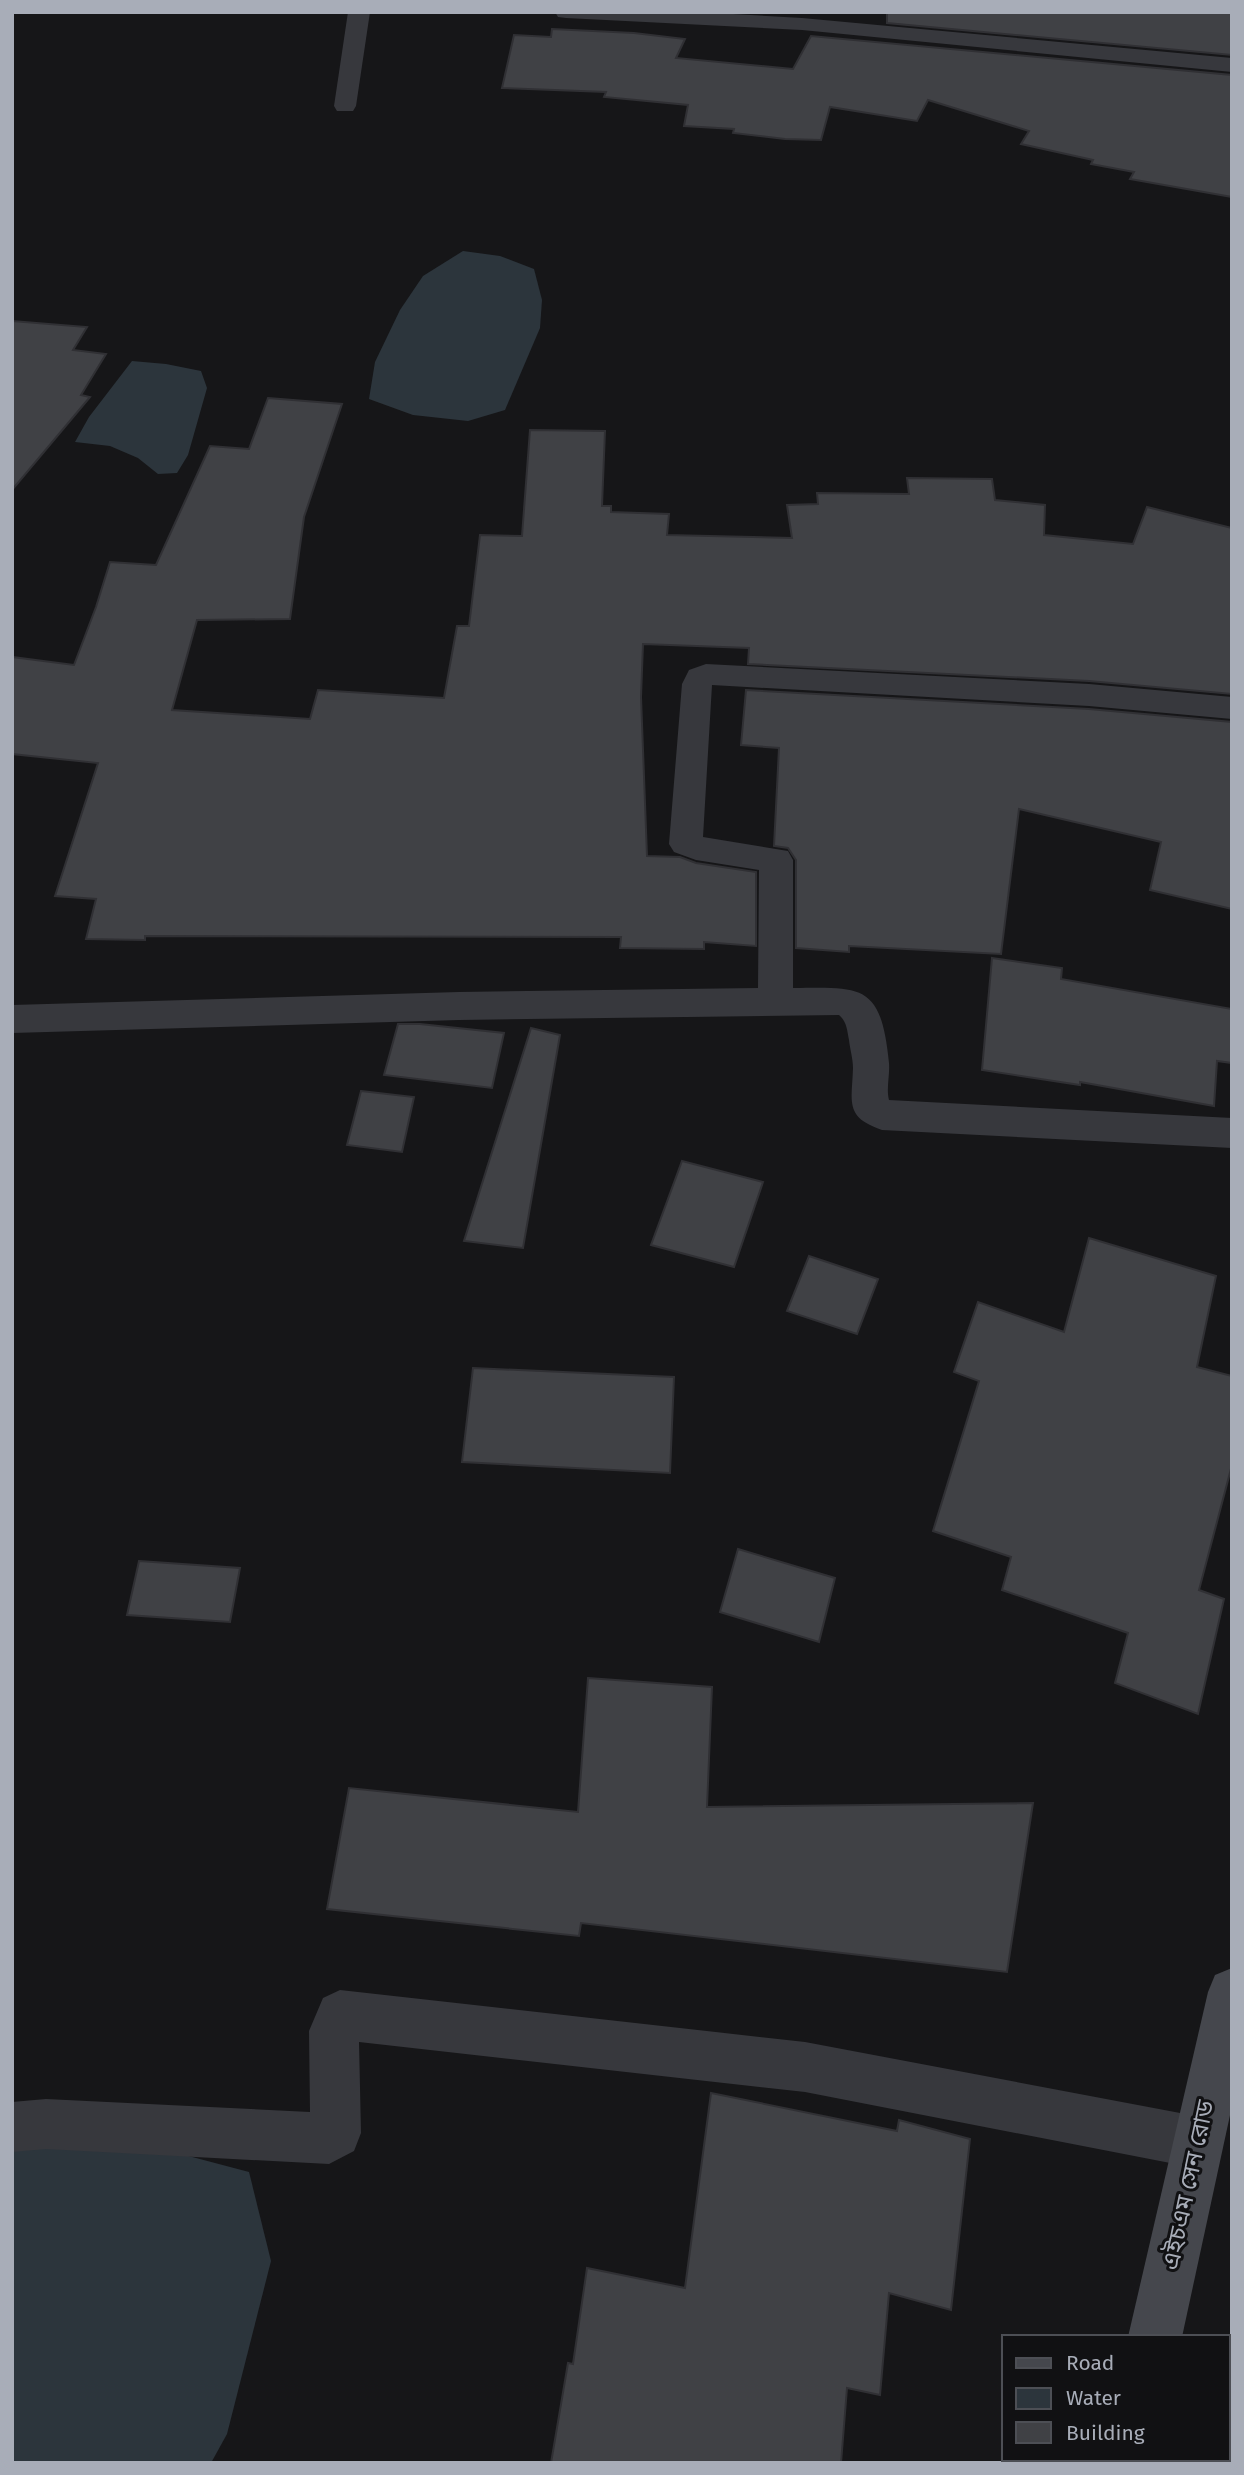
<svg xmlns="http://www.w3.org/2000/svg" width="1244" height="2475" font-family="'Fira Sans','Noto Sans Bengali',sans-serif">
  <rect width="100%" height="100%" fill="#161618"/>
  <g fill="#2c353c">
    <polygon points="463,251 500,256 534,269 542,300 540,328 505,410 468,421 413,415 369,399 375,362 400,310 423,276"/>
    <polygon points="132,361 166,364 201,371 207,388 188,455 177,473 158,474 138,458 110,446 75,442 89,417"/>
    <polygon points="113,2136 249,2172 271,2261 227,2434 211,2463 12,2463 12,2148"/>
  </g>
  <g fill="#404145" stroke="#303034" stroke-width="2">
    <polygon points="887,12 1232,12 1232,55 887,23"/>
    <polygon points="552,29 634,33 685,39 676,58 793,69 811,36 1232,75 1232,197 1130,179 1134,172 1091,164 1093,160 1021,144 1029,131 928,100 917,121 830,107 821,140 785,139 733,133 734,129 684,126 688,105 604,97 606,92 502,88 514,35 551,37"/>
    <polygon points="12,321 87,327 73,350 106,354 81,395 90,397 12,490"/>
    <polygon points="268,398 342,404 304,517 290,619 197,620 172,710 310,719 318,690 444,698 457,626 469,626 480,535 522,536 530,430 605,431 602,506 611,506 611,512 669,514 667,535 792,538 787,505 818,504 817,493 909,494 907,478 992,479 995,500 1045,505 1044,535 1133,544 1147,507 1232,528 1232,694 1089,681 748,664 749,648 643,644 641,697 647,856 680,857 696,863 756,872 756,946 704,942 704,949 620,948 621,937 145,936 145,940 86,939 96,899 55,896 98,763 12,754 12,657 74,665 96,607 110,562 156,565 210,446 249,449"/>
    <polygon points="746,690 1089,709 1232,722 1232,909 1150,890 1161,842 1019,809 1001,954 849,946 849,952 796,948 796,860 788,848 774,846 779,748 741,745"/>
    <polygon points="992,958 1062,968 1061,979 1232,1009 1232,1063 1217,1061 1214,1106 1080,1082 1080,1085 982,1070"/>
    <polygon points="398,1024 420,1024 504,1033 492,1088 384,1075"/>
    <polygon points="531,1028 560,1035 523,1248 464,1241"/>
    <polygon points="361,1091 414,1097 402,1152 347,1145"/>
    <polygon points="682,1161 763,1182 734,1267 651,1245"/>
    <polygon points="1089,1238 1216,1276 1197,1367 1232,1376 1232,1465 1199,1590 1224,1599 1198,1714 1115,1683 1128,1633 1002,1590 1011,1557 933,1531 979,1381 954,1372 978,1302 1064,1332"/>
    <polygon points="809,1256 878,1279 857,1334 787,1311"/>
    <polygon points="473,1368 674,1377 670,1473 462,1462"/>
    <polygon points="738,1549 835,1578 819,1642 720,1612"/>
    <polygon points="139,1561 240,1568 230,1622 127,1615"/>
    <polygon points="588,1678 712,1687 707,1807 1033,1803 1007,1972 581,1923 579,1936 327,1909 349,1788 578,1812"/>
    <polygon points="711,2093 897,2131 899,2120 970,2139 951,2310 889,2293 880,2395 847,2388 841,2463 551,2463 568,2363 573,2364 587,2268 685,2288"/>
  </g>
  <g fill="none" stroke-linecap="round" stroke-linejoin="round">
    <g fill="#37383d" fill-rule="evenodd">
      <polygon points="348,12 370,12 356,106 353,111 337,111 334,106"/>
      <polygon points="555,12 698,12 802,18 1232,58 1232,72 802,30 566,18 558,17"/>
      <path d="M706,664L1089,684L1232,697V719L1089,706L712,685L703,837L788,851L793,860V988C863,987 881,984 889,1063C890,1075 886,1089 889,1100L1232,1118V1148L882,1130C844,1117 852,1102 853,1068C853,1059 850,1049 849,1040C847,1030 847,1022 839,1015L459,1020L12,1033V1005L459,992L758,988L759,870L696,860L674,852L669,844L682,684L689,670Z"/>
      <polygon points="340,1990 805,2042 1196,2116 1214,2124 1222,2142 1214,2160 1196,2168 805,2092 359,2042 361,2133 354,2151 329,2164 46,2149 12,2152 12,2102 46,2099 310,2112 309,2031 323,1998"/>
    </g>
    <g fill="#45474d" fill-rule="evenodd">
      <polygon points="1232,1968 1232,2106 1182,2337 1128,2337 1208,1992 1215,1975"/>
      <polygon points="1100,2459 1156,2459 1155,2463 1099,2463"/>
    </g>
  </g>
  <g text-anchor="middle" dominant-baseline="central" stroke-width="6" stroke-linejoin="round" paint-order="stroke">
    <g font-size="24" fill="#a8adb8" stroke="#111113">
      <text transform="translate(1188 2185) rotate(-78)">এইচএম সেন রোড</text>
    </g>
  </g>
  <rect width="1244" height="2475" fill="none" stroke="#a8adb8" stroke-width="28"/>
  <rect x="1002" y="2335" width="228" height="126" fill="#111113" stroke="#4d4f55" stroke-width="2"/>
  <rect x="1016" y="2358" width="35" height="10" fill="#45474d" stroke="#4d4f55" stroke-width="2"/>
  <text x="1066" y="2370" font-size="21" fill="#a8adb8">Road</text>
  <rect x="1016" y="2388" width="35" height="21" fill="#2c353c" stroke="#4d4f55" stroke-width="2"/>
  <text x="1066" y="2405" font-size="21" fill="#a8adb8">Water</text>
  <rect x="1016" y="2422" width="35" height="21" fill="#404145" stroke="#4d4f55" stroke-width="2"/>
  <text x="1066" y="2440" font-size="21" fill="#a8adb8">Building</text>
</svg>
